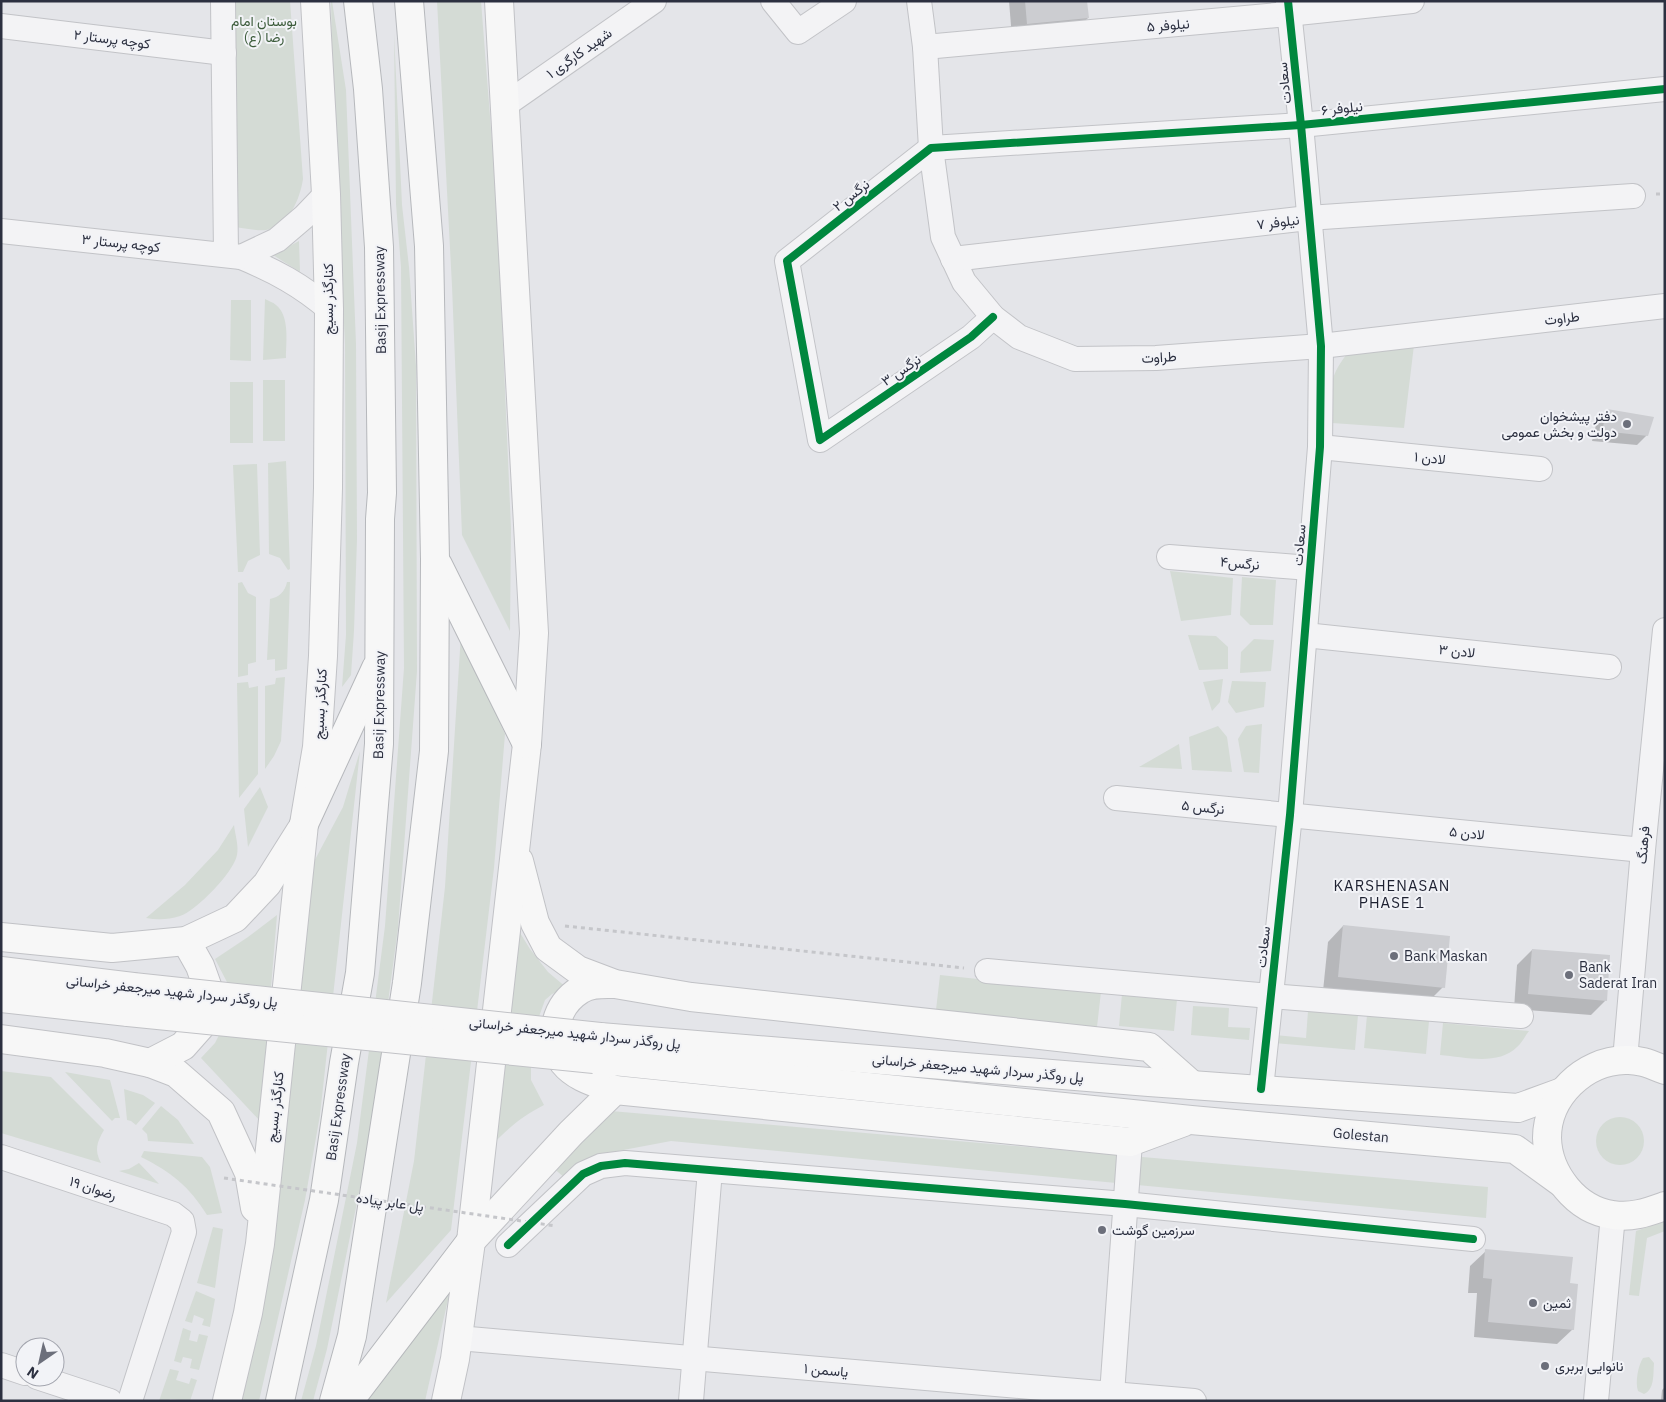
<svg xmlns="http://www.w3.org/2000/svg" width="1666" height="1402" font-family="'IBM Plex Sans',Vazirmatn,sans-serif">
  <rect width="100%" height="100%" fill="#e4e5e9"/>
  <g fill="#d4dbd5">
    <path d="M232,1H290L303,179C300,199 289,226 266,230C257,231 244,228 235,227Z"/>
    <polygon points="331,1 332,1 346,90 356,344 357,539 354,631 351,675 342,687 346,635 345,344 333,101"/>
    <polygon points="437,1 481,1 497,206 511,528 510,631 462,535 452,286"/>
    <polygon points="394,33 402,205 409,267 416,366 417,671 398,928 369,1144 327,1349 313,1401 301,1401 316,1346 357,1143 385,926 404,668 401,267 396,204"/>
    <polygon points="299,241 300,272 273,255"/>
    <path d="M265,299C268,301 273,302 276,305C290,316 286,342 286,358L263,360Z"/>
    <polygon points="231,300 251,300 251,361 230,360"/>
    <path d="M1414,345L1404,428L1332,423C1330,393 1327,379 1347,354Z"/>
    <rect x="263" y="380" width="22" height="61"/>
    <rect x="230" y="382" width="23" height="61"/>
    <polygon points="286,461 290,569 288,570 280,558 269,554 268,463"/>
    <polygon points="257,464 260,555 248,561 243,572 238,572 233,465"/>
    <polygon points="1170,571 1233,578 1231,615 1181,621"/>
    <polygon points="1242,577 1276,580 1273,625 1250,625 1240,615"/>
    <polygon points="242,582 248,593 256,597 256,662 248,664 248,675 238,677 238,583"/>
    <path d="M287,582H290L287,669L275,671V659L267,660L270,599C279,597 285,592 287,582Z"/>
    <polygon points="461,634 505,734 494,868 451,1230 386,1303 414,1161 445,887"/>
    <polygon points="1188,635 1216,636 1228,647 1228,669 1199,670"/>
    <polygon points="1254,639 1274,640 1271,671 1240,673 1241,652"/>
    <polygon points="285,677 281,741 274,756 265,769 265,686 275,684 276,678"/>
    <polygon points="1223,679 1220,702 1212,711 1203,682"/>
    <polygon points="1232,681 1266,682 1264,707 1236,713 1228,702"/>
    <polygon points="248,682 249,688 258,686 258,774 239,798 237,683"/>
    <polygon points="1262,724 1259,773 1244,772 1238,739 1246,726"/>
    <polygon points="1218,726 1227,737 1232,772 1192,770 1189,737"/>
    <polygon points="1179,744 1182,769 1139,767"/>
    <polygon points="360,751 320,1115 305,1200 259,1401 240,1401 260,1328 284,1136 309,871 343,807"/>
    <polygon points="260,787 268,807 248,847 244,809"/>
    <path d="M234,825C235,834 239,846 237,855C234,872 196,911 180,916C168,920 157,920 146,918L185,885L218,850Z"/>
    <polygon points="277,915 260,1121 201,1058 215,1043 231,1011 228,984 215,959 248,937"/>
    <path d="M517,928L530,949L548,972L567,988L552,994L545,1000L531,1039V1080L544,1105C522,1116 506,1130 489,1148Z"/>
    <polygon points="940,975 1101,992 1097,1027 936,1010"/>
    <polygon points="1122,994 1177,999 1174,1031 1119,1026"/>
    <polygon points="1193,1006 1229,1008 1228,1027 1250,1028 1249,1040 1191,1035"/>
    <polygon points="1308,1011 1358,1015 1355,1050 1274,1043 1275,1035 1306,1038"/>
    <polygon points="1367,1015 1429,1021 1426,1054 1364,1048"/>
    <path d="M1443,1023L1529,1031C1525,1036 1522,1043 1517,1047C1498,1066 1465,1057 1440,1055Z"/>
    <path d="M1,1071L51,1077L104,1130C97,1142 94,1150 101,1163L1,1133Z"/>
    <polygon points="65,1072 110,1080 120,1118 115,1118 112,1121"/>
    <polygon points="124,1089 143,1095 155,1103 136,1125 131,1121 127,1120"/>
    <polygon points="161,1106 178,1120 194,1144 148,1141 147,1134 142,1129"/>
    <polygon points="611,1111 1488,1187 1486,1218 671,1141 618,1151 599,1159 566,1179 551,1166"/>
    <circle cx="1620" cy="1141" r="24"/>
    <path d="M144,1151L202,1157L210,1167L222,1213L207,1215C189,1186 171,1172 141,1157Z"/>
    <polygon points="139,1163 159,1184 119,1171 129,1169"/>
    <polygon points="1665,1221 1665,1231 1647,1238 1639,1296 1629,1295 1636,1231"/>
    <polygon points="213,1227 223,1229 215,1288 197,1283"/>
    <polygon points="452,1282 425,1401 363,1401"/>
    <polygon points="196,1291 215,1299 210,1327 202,1325 204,1319 194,1315 192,1323 185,1321"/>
    <polygon points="183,1328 191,1331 189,1340 197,1342 199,1334 208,1336 199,1370 190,1368 192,1359 183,1357 181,1363 174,1361"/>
    <path d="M1649,1357L1654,1363C1653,1374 1655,1389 1644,1394L1638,1391C1635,1382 1638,1366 1643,1358Z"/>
    <polygon points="170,1369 179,1371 176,1380 189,1384 191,1378 197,1380 190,1401 170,1399 169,1401 159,1401"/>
  </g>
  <g fill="#0003">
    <polygon points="1009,1 1086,1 1088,18 1072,33 1012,38"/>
    <polygon points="1607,411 1647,435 1637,445 1592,441 1597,421"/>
    <polygon points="1343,926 1443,987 1428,1002 1323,991 1328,942"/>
    <polygon points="1532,950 1606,1000 1591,1015 1514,1009 1517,965"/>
    <polygon points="1486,1251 1569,1284 1573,1329 1557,1344 1474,1337 1477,1293 1468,1293 1470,1266"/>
    <polygon points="1665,1387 1665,1401 1661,1401 1662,1390"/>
  </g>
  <g fill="#cccdd1">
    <polygon points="1025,1 1087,1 1089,18 1027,24"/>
    <polygon points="1607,409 1654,417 1648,436 1602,431"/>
    <polygon points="1343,925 1450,936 1445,988 1338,977"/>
    <polygon points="1532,949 1610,955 1607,1001 1528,994"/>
    <polygon points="1485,1249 1573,1257 1570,1283 1578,1284 1574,1330 1488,1322 1492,1279 1483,1278"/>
  </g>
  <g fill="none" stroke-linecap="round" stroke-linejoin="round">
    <defs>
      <g id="minor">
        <polyline points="223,1 226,254"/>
        <polyline points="773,1 798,32 844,1"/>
        <polyline points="919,1 925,47 931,148 943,237 964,282 993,317 1019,337 1075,359 1156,358 1321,346 1665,306"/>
        <polyline points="1,26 224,53"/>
        <polyline points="925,47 1288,14 1412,1"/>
        <polyline points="505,105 654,1"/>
        <path d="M1,231L241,257C275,271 301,285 329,309"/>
        <polyline points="241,257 277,240 304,217 326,194"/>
        <polyline points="953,259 1308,218 1633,196"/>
        <polyline points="993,317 971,337 820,440 787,261 931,148 1301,125 1665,89"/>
        <polyline points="1320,447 1540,469"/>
        <polyline points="1169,557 1310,568"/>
        <polyline points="1305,635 1609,667"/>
        <polyline points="1116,798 1643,850"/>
        <polyline points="987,971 1270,996 1521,1016"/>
        <polyline points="1625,1060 1643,850 1665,630"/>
        <polyline points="1261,1089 1290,815 1320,447 1321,346 1301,125 1288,1"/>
        <polyline points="1,1157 173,1214 182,1221 184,1232 130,1401"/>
        <polyline points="508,1245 583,1174 601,1166 625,1163 1125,1204 1473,1239"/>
        <polyline points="458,1338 1194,1401"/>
        <polyline points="1,1365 25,1373"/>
        <polyline points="37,1377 110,1401"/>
        <polyline points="1112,1394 1130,1142"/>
        <polyline points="691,1401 710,1170"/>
        <polyline points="1596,1401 1613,1215"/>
      </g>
      <g id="major">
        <polyline points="519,861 535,923 548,948 578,970 615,984 691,997 1149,1047 1192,1085"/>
        <polyline points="1,937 112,948 186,941 235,918 267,884 301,830"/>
        <polyline points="1,971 133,987"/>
        <path d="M614,984C602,984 590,983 580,990C556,1005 546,1039 564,1063C576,1078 597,1083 615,1090"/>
        <polyline points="1,998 128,1012"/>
        <polyline points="600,1037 1149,1082 1518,1108 1562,1092"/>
        <polyline points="1,1039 105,1053 150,1063 176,1073 221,1112 249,1173 255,1208"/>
        <polyline points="594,1059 1191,1120 1515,1149 1562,1183"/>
        <polyline points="150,1063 183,1046 206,1020 210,994 200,966 186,941"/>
        <path d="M1665,1070C1652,1065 1639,1059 1625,1060C1584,1061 1547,1096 1547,1138C1548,1174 1576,1210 1613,1215C1632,1218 1648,1212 1665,1206"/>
        <polyline points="471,1241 571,1133 615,1090 1130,1142 1184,1122"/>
        <polyline points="227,1401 248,1313 260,1244 304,824 317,747 323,656 328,488 329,309 326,194 315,1"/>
        <polyline points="446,1401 455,1359 471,1241 527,744 534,633 499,1"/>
      </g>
      <g id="highway">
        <polyline points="438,565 527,744"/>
        <polyline points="304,824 376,668"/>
        <polyline points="280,1401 324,1200 344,1063 360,973 379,744 380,519 382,493 379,247 368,89 358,1"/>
        <polyline points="334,1401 352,1336 407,983 434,751 435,559 429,246 409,1"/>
        <polyline points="349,1401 471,1241"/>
      </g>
    </defs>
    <use href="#minor" stroke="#c2c3c7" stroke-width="26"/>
    <use href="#major" stroke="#c1c2c6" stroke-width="30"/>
    <use href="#highway" stroke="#b6b8bc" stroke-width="30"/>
    <g stroke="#c5c6ca" stroke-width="3" stroke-dasharray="4 4" stroke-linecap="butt">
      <polyline points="1656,194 1665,194"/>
      <polyline points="565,926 964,968"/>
    </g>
    <use href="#minor" stroke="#f3f3f5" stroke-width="24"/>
    <use href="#major" stroke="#f7f7f7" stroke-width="28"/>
    <use href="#highway" stroke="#f7f7f7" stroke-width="28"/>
    <defs>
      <g id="major-bridge">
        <polyline points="133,987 600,1037"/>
        <polyline points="128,1012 594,1059"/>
      </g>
    </defs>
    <use href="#major-bridge" stroke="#c1c2c6" stroke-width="30" stroke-linecap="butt"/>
    <polyline stroke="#c5c6ca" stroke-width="3" stroke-dasharray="4 4" stroke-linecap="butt" points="224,1178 556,1226"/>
    <use href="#major-bridge" stroke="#f7f7f7" stroke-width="28"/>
    <defs>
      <g id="cycleway">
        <polyline points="993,317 971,337 820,440 787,261 931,148 1301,125 1665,89"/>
        <polyline points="1261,1089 1290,815 1320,447 1321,346 1301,125 1288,1"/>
        <polyline points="508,1245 583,1174 601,1166 625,1163 1125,1204 1473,1239"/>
      </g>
    </defs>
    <use href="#cycleway" stroke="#f2f3f7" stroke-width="11"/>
    <use href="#cycleway" stroke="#00873e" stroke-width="8"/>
  </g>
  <g fill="#6c6f7b" stroke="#f2f3f7" stroke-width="2">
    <circle cx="1627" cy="424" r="5"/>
    <circle cx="1394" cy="956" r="5"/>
    <circle cx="1569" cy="975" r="5"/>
    <circle cx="1102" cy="1230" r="5"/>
    <circle cx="1533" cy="1303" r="5"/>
    <circle cx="1545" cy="1366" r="5"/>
  </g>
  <g text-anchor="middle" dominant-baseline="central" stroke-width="4" stroke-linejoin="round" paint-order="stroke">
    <g font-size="14" fill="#3b5b3a" stroke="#f2f3f7">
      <text x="264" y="21">بوستان امام<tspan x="264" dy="16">رضا (ع)</tspan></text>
    </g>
    <g font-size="14" fill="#2c3040" stroke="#f2f3f7">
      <text transform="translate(1168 25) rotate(-5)">نیلوفر ۵</text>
      <text transform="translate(112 39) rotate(7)">کوچه پرستار ۲</text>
      <text transform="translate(579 53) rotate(-35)">شهید کارگری ۱</text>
      <text transform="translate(1284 83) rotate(-96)">سعادت</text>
      <text transform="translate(1342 108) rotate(-6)">نیلوفر ۶</text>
      <text transform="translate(851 195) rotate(-38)">نرگس ۲</text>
      <text transform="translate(1278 222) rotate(-7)">نیلوفر ۷</text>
      <text transform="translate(121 243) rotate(6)">کوچه پرستار ۳</text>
      <text transform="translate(328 299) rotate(-90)">کنارگذر بسیج</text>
      <text transform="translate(380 300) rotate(-91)">Basij Expressway</text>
      <text transform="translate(1562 318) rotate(-7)">طراوت</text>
      <text transform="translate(1159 357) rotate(-3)">طراوت</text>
      <text transform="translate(901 370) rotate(-34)">نرگس ۳</text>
      <text transform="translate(1430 458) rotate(6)">لادن ۱</text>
      <text transform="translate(1299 545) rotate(-85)">سعادت</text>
      <text transform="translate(1240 563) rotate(5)">نرگس۴</text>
      <text transform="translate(1457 651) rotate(6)">لادن ۳</text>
      <text transform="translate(320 704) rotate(-87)">کنارگذر بسیج</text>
      <text transform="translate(379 705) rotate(-89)">Basij Expressway</text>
      <text transform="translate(1203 807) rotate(6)">نرگس ۵</text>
      <text transform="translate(1467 833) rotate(6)">لادن ۵</text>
      <text transform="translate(1643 845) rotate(-85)">فرهنگ</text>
      <text transform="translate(1263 947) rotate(-84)">سعادت</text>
      <text transform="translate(172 991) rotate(6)">پل روگذر سردار شهید میرجعفر خراسانی</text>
      <text transform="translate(575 1033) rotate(6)">پل روگذر سردار شهید میرجعفر خراسانی</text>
      <text transform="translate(978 1068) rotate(5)">پل روگذر سردار شهید میرجعفر خراسانی</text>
      <text transform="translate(275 1107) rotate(-84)">کنارگذر بسیج</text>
      <text transform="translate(338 1107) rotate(-82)">Basij Expressway</text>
      <text transform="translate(1361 1135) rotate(5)">Golestan</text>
      <text transform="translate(93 1188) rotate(18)">رضوان ۱۹</text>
      <text transform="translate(390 1202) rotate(8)">پل عابر پیاده</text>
      <text transform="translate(826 1370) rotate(5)">یاسمن ۱</text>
    </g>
    <g font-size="14" fill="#2c3040" stroke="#f2f3f7" text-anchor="start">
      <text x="1617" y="416" text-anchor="end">دفتر پیشخوان<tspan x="1617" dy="16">دولت و بخش عمومی</tspan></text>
      <text x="1404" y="956">Bank Maskan</text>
      <text x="1579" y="967">Bank<tspan x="1579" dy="16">Saderat Iran</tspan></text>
      <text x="1112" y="1230">سرزمین گوشت</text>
      <text x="1543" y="1303">ثمین</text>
      <text x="1555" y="1366">نانوایی بربری</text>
    </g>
    <g font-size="15" letter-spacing="1" fill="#1e2131" stroke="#f2f3f7">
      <text x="1392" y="885">KARSHENASAN<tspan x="1392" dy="17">PHASE 1</tspan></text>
    </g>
  </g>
  <rect width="1666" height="1402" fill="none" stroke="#2c3040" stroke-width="5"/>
  <g transform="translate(40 1362) rotate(214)"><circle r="24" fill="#f2f3f7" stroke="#a3a5ae"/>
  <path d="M0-4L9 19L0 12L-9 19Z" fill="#6c6f7b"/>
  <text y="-8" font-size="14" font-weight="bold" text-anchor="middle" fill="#2c3040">N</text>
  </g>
</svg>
